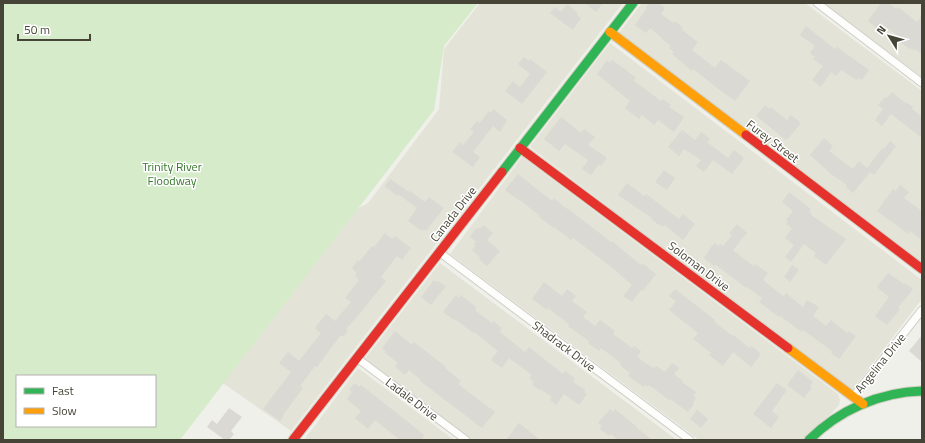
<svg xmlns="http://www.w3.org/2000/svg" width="925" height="443" font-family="'Titillium Web',sans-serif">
  <rect width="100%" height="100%" fill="#f0f0ea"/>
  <g fill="#e4e3d7">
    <polygon points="480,3 623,3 291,431 220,381 342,217 368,203 439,109 444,49"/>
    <polygon points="642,3 805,3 922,91 922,264 618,34"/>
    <polygon points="824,3 922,3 922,77"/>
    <polygon points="610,43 922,280 922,299 851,392 530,147"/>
    <polygon points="522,157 838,394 840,400 839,405 806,440 699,440 450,254"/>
    <polygon points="440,263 677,440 472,440 364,360"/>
    <polygon points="358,368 454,440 304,440"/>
  </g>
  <path fill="#d6ebca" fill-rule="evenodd" d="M3,3H478L444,46L434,110L180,440H3ZM17,376H155V426H17Z"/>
  <g fill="#dad9d3">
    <polygon points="585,3 603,3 596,12"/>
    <polygon points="649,3 658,3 665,8 661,14 673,23 675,21 683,28 682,30 698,42 692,50 715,68 721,60 750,81 735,101 716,87 693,69 692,71 672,54 674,52 669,48 671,46 662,39 662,38 650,28 646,33 635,25 647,8 646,7"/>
    <polygon points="881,3 889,3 896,9 898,7 917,22 922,15 922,54 915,49 914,51 911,48 910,49 901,43 903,40 881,23 877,28 868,21"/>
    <polygon points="567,4 578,13 577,15 581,18 573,30 550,13 555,7 561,12"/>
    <polygon points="806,26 835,49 837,47 869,70 862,80 859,78 857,80 841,70 836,76 831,72 821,87 812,80 823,66 813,59 815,57 810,53 815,46 800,35"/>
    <polygon points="524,57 529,61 530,59 547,72 522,104 505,91 513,81 520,87 530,74 518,64"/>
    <polygon points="607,60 610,63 612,60 626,70 636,78 633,80 661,101 663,99 671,105 669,107 684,117 674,132 658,120 654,125 642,115 639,119 625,108 630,101 597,74"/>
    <polygon points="892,92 905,103 906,102 913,107 912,109 922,117 922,138 891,114 882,126 875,120 883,109 878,105 885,97 887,98"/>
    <polygon points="765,105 770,109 771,107 787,120 791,115 801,123 788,139 787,138 786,140 756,116"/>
    <polygon points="493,109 507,120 500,132 493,126 473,152 480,157 473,167 452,152 460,142 463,145 474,132 470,129 477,121 480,123 489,111 491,113"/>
    <polygon points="561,117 581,133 584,129 595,137 588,145 607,158 601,166 599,164 591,175 582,169 588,160 565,144 559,151 544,139"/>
    <polygon points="682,130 695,140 701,132 710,139 707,142 728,158 734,150 744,158 732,174 713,160 704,172 696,166 701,160 684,149 679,156 668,147"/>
    <polygon points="824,138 833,146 829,151 853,169 859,161 867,168 882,148 884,149 890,141 896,146 874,175 870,172 853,193 846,187 847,185 831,174 810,155"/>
    <polygon points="664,170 675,178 667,190 655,182"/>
    <polygon points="518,174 552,201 554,198 561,204 561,205 571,211 611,242 612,241 641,265 642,263 656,274 643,291 641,290 632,302 623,296 632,285 610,266 573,238 571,240 554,227 554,228 539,217 540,216 520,200 520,201 505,190"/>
    <polygon points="390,179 409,192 410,191 425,202 429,197 444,208 426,231 424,229 422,231 408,221 417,208 398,194 397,196 385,186"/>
    <polygon points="627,183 644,196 646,194 679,219 683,214 695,224 683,240 665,225 663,227 659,224 659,225 651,219 652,218 618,195"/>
    <polygon points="900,185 909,192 904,198 922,211 922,240 910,231 908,234 890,220 889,220 877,211 893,189 896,191"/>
    <polygon points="789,192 811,209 809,212 812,213 811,215 846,239 826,265 814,256 816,253 804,244 791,262 785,257 794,245 785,238 792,228 786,224 788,221 786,220 793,211 782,202"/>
    <polygon points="737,224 747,233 733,250 753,266 755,264 768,273 763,280 783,296 786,293 803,307 807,300 819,307 813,316 826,326 831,320 847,333 849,331 856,336 839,359 831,353 832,351 803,330 802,332 780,316 779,317 759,302 762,298 747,287 746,288 716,265 714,266 704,258 711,247 715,243 718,246 720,244 723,246 732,235 729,233"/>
    <polygon points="483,225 493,233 487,240 500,251 487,266 479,259 480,257 472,250 475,246 474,245 476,242 470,237 475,229 481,228"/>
    <polygon points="385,233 392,239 395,236 411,248 402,260 397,256 381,277 386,281 361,312 346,329 348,331 344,336 340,336 317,367 315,366 300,386 303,388 283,415 284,415 280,421 263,409 291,372 279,363 288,352 299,361 321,333 315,328 326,314 335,321 351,302 345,298 359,280 355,276 357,273 352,268 358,260 360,261 372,246 374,247"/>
    <polygon points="792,265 799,270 790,282 784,277"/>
    <polygon points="888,273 904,284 905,283 906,284 913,289 898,308 900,309 887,325 875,316 889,297 877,287"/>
    <polygon points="434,280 437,282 438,281 446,286 431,305 421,297"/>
    <polygon points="544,282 562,296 567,289 576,296 572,301 587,312 583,317 595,326 600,320 615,331 613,334 632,348 634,346 641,351 637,357 650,366 651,366 654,368 656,366 665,372 672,363 679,368 674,374 683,381 682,382 696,392 693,396 696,398 693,403 694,404 688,412 670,399 669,400 649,385 648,387 645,385 644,387 628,376 630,373 620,365 621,363 601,348 599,351 588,343 589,341 568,326 569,324 548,308 547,310 532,299"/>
    <polygon points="675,289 715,320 714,322 733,336 733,335 750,348 751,346 761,354 751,367 733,352 723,366 709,355 711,353 693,339 698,333 669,310 676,301 669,296"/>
    <polygon points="456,295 459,298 461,295 477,308 475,310 492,323 493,321 502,328 500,332 525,352 529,347 563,374 565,371 575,378 573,382 586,390 584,392 587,394 579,405 564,394 556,405 550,400 552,397 540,389 539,390 532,385 534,382 529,378 532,375 509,358 502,368 491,360 498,351 474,332 473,333 455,319 454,320 443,312"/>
    <polygon points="395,331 412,345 414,342 446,367 445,368 461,381 458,384 495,412 482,428 420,381 421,380 409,370 405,375 395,367 398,363 384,352 386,351 382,348"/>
    <polygon points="922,335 922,362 909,351"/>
    <polygon points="798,370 813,382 810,386 812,388 804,398 787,385"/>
    <polygon points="355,383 359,387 361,385 422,433 424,436 421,440 400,440 375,420 368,429 355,418 361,411 347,399 352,392 349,389"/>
    <polygon points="777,383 787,390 772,411 779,417 771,428 753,414"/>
    <polygon points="229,408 242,417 231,431 234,434 229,440 225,440 207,427 212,420 217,424"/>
    <polygon points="610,409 613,412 615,409 637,427 637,428 652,440 618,440 611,434 609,436 600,429 602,426 598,423"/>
    <polygon points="697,410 708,419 701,428 690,419"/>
    <polygon points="519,423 530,432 540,440 506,440"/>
  </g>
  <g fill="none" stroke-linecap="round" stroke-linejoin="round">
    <defs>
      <g id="street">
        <polyline points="817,3 922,83"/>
        <polyline points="439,252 690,440"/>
        <polyline points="357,358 466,440"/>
        <polyline points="854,396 922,310"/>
      </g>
      <g id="fast">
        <polyline points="502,172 633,3"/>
        <path d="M809,440C839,410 880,392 922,391"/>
      </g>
      <g id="slow">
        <polyline points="610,32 746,135"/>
        <polyline points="788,348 863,404"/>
      </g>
      <g id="jam">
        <polyline points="746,135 922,269"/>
        <polyline points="520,148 788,348"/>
        <polyline points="293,440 502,172"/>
      </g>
    </defs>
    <use href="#street" stroke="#cecec8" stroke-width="9"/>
    <use href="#fast" stroke="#d1d0c3" stroke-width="11"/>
    <use href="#slow" stroke="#d1d0c3" stroke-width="11"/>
    <use href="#jam" stroke="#d1d0c3" stroke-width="11"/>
    <use href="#street" stroke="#fdfdfc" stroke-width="7"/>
    <use href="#fast" stroke="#30b455" stroke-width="9"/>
    <use href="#slow" stroke="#ff9f0a" stroke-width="9"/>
    <use href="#jam" stroke="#e5322d" stroke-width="9"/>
  </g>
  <g text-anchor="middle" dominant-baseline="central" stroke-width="3" stroke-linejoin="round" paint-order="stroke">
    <g font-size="12" fill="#464436" stroke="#fff">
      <text transform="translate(773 141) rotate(37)">Furey Street</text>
      <text transform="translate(453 214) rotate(-52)">Canada Drive</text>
      <text transform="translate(699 266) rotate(37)">Soloman Drive</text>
      <text transform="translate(564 346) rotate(37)">Shadrack Drive</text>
      <text transform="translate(880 363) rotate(-51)">Angelina Drive</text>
      <text transform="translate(412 399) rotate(37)">Ladale Drive</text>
    </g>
    <g font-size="12" fill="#34782a" stroke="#fff">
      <text x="172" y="166">Trinity River<tspan x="172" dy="14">Floodway</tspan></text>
    </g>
  </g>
  <rect width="925" height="443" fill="none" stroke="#464436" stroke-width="8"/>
  <rect x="16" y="375" width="140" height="52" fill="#ffffff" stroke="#b5b4af"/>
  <rect x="24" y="388" width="20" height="6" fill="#30b455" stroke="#b5b4af"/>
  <text x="52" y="395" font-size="12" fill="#464436">Fast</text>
  <rect x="24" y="408" width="20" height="6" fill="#ff9f0a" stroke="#b5b4af"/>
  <text x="52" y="415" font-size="12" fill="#464436">Slow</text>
  <g transform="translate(889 36) rotate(307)" stroke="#ffffff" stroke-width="3" paint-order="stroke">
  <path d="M0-3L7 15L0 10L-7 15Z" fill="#464436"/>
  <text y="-6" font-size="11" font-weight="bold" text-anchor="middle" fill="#464436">N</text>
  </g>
  <path d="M18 34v6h72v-6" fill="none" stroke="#464436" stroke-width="2"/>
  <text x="24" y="34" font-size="12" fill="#464436" stroke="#ffffff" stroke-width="3" paint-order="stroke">50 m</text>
</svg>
